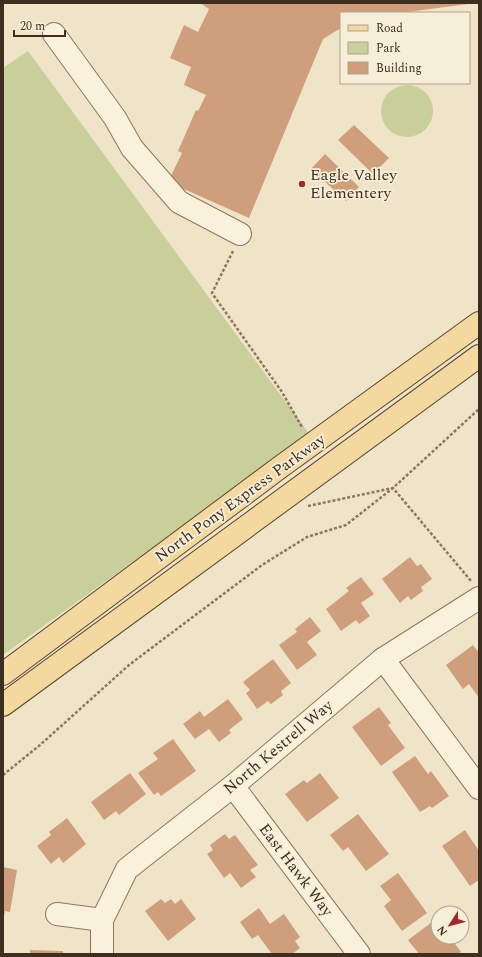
<svg xmlns="http://www.w3.org/2000/svg" width="482" height="957" font-family="Spectral,serif">
  <rect width="100%" height="100%" fill="#f0e4c8"/>
  <g fill="#c9cf9b">
    <polygon points="28,51 310,435 3,655 3,68"/>
    <circle cx="407" cy="111" r="26"/>
  </g>
  <g fill="#cf9f7d">
    <polygon points="200,3 468,3 468,4 400,13 341,13 341,28 323,39 249,218 168,182 182,153 178,151 196,110 198,111 206,95 184,85 191,67 170,58 184,25 198,32 209,9"/>
    <polygon points="354,125 389,158 373,174 338,140"/>
    <polygon points="325,154 359,187 346,201 311,169"/>
    <polygon points="410,557 417,566 421,564 432,579 421,587 423,591 411,600 408,596 400,603 382,579"/>
    <polygon points="361,577 374,594 361,603 370,616 359,624 356,620 341,631 326,609 349,591 346,588"/>
    <polygon points="310,617 321,631 307,642 317,655 297,670 279,645 297,632 295,629"/>
    <polygon points="473,645 479,653 479,698 469,684 463,689 446,665"/>
    <polygon points="273,659 291,683 281,691 283,695 271,704 268,701 257,709 246,693 250,690 243,682"/>
    <polygon points="228,699 243,719 229,730 231,733 219,742 209,729 195,739 183,724 200,711 204,717"/>
    <polygon points="379,707 391,723 388,725 405,748 381,766 352,727"/>
    <polygon points="173,739 196,771 161,796 158,792 154,795 138,773 158,759 153,753"/>
    <polygon points="415,756 428,774 431,771 449,796 432,808 430,806 420,812 392,772"/>
    <polygon points="130,773 146,794 119,815 116,811 104,820 91,802"/>
    <polygon points="320,773 339,798 307,822 285,794 304,780 307,783"/>
    <polygon points="358,814 389,854 366,871 348,847 343,851 330,835"/>
    <polygon points="67,818 86,844 63,863 59,857 51,864 37,846 51,835 49,832"/>
    <polygon points="465,830 479,851 479,880 470,886 442,846"/>
    <polygon points="225,834 229,839 235,835 258,865 250,870 256,877 241,888 230,873 224,878 207,854 213,850 210,845"/>
    <polygon points="3,867 17,870 10,912 5,911 4,916"/>
    <polygon points="398,873 427,913 402,931 384,906 391,900 380,886"/>
    <polygon points="161,899 165,903 171,899 175,904 181,899 196,919 168,941 145,911"/>
    <polygon points="259,908 270,924 284,914 300,937 295,941 300,948 292,954 272,954 258,935 252,939 240,922"/>
    <polygon points="436,919 438,921 438,937 450,937 461,952 458,954 419,954 408,940"/>
    <polygon points="30,950 63,951 63,954 30,954"/>
  </g>
  <g fill="none" stroke-linecap="round" stroke-linejoin="round">
    <defs>
      <g id="minor">
        <polyline points="54,34 115,118 132,148 179,202 240,234"/>
        <polyline points="383,659 479,788"/>
        <polyline points="233,786 359,954"/>
        <polyline points="57,914 102,920"/>
        <polyline points="102,954 102,920 127,869 233,786 383,659 479,598"/>
      </g>
      <g id="major">
        <polyline points="3,674 279,468 479,323"/>
        <polyline points="3,705 479,356"/>
      </g>
    </defs>
    <use href="#minor" stroke="#8d765c" stroke-width="24"/>
    <use href="#major" stroke="#5b4430" stroke-width="24"/>
    <g stroke="#8d765c" stroke-width="2.5" stroke-dasharray="3 2" stroke-linecap="butt">
      <polyline points="233,251 212,293 282,392 302,427"/>
      <polyline points="308,506 393,488 471,581"/>
      <polyline points="3,775 40,745 129,665 262,565 307,537 346,525 393,488 479,409"/>
    </g>
    <use href="#minor" stroke="#faf1dc" stroke-width="22"/>
    <use href="#major" stroke="#f3d9a0" stroke-width="22"/>
  </g>
  <circle fill="#9e2a2b" stroke="#f7eed8" stroke-width="1.5" cx="302" cy="184" r="4"/>
  <g text-anchor="middle" dominant-baseline="central" stroke-width="3.5" stroke-linejoin="round" paint-order="stroke">
    <g font-size="16" fill="#3d2e20" stroke="#f7eed8" text-anchor="start">
      <text x="310" y="175">Eagle Valley<tspan x="310" dy="18">Elementery</tspan></text>
    </g>
    <g font-size="16" fill="#3d2e20" stroke="#f7eed8">
      <text transform="translate(240 498) rotate(-36)">North Pony Express Parkway</text>
      <text transform="translate(278 747) rotate(-40)">North Kestrell Way</text>
      <text transform="translate(296 870) rotate(53)">East Hawk Way</text>
    </g>
  </g>
  <rect width="482" height="957" fill="none" stroke="#3d2e20" stroke-width="8"/>
  <rect x="340" y="12" width="130" height="72" fill="#f7eed8" stroke="#ada18e"/>
  <rect x="348" y="25" width="20" height="6" fill="#f3d9a0" stroke="#ada18e"/>
  <text x="376" y="32" font-size="12" fill="#3d2e20">Road</text>
  <rect x="348" y="42" width="20" height="12" fill="#c9cf9b" stroke="#ada18e"/>
  <text x="376" y="52" font-size="12" fill="#3d2e20">Park</text>
  <rect x="348" y="62" width="20" height="12" fill="#cf9f7d" stroke="#ada18e"/>
  <text x="376" y="72" font-size="12" fill="#3d2e20">Building</text>
  <g transform="translate(450 925) rotate(234)"><circle r="19" fill="#f7eed8" stroke="#ada18e"/>
  <path d="M0-3L7 15L0 10L-7 15Z" fill="#9e2a2b"/>
  <text y="-6" font-size="11" font-weight="bold" text-anchor="middle" fill="#3d2e20">N</text>
  </g>
  <path d="M14 30v6h51v-6" fill="none" stroke="#3d2e20" stroke-width="2"/>
  <text x="20" y="30" font-size="12" fill="#3d2e20" stroke="#f7eed8" stroke-width="3" paint-order="stroke">20 m</text>
</svg>
